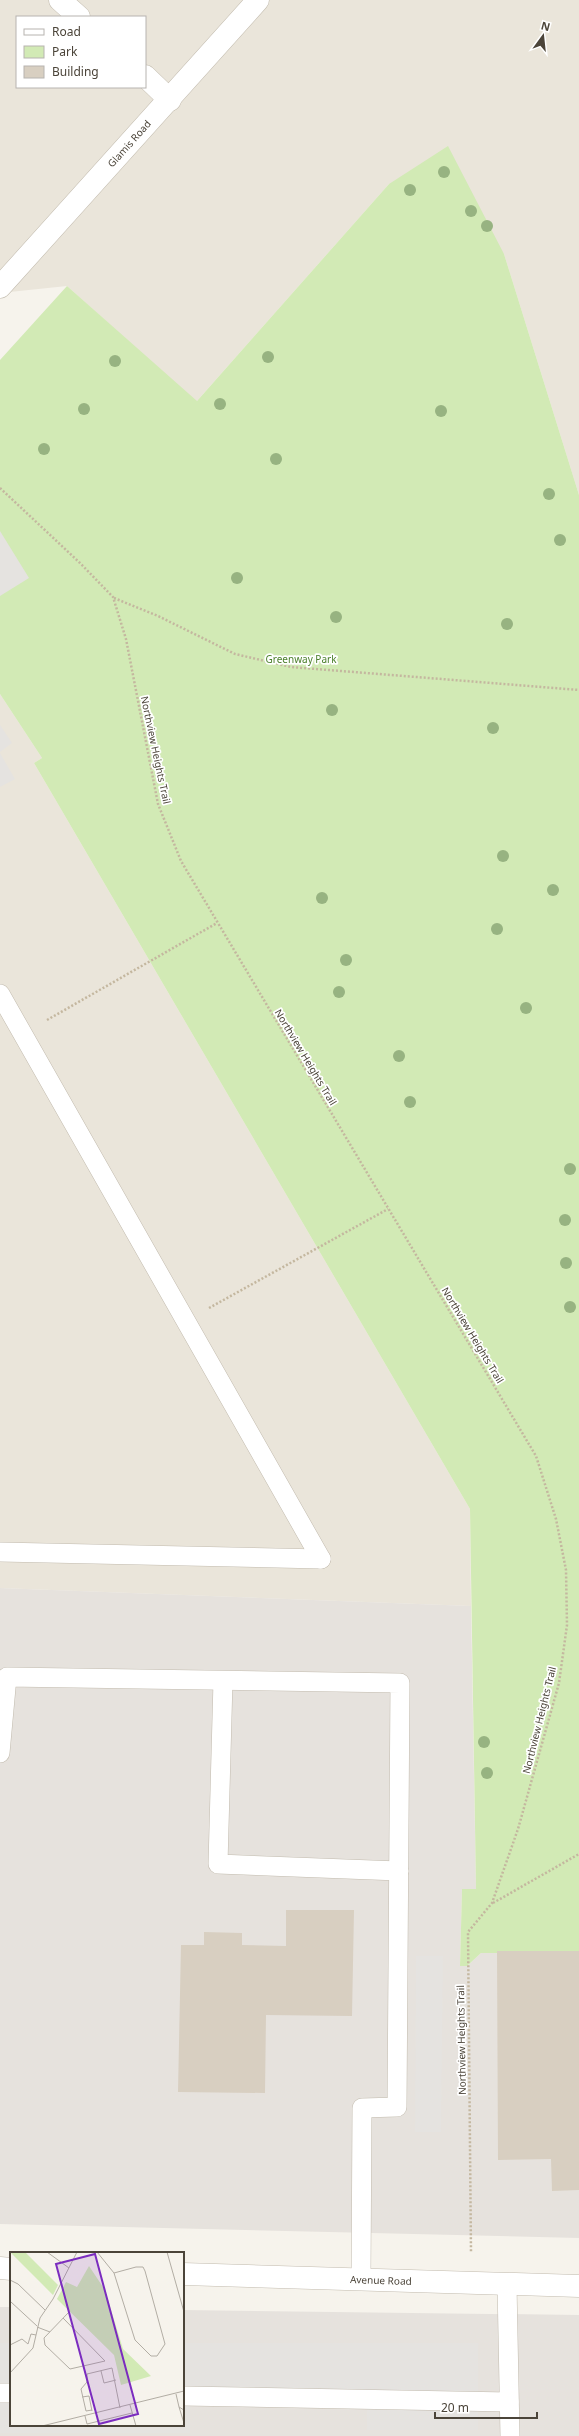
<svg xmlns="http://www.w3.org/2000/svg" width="579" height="2436" font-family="'Noto Sans',sans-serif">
  <rect width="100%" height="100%" fill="#f6f3ec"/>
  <g fill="#eae5da" fill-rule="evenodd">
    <path d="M0,0H579V495L504,254L389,184L196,402L67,286L0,293ZM17,17H145V87H17Z"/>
    <polygon points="0,694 42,758 34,763 470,1509 471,1606 0,1588"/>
  </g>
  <g fill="#e6e2dd">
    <polygon points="0,1588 471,1606 476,1889 462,1889 460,1966 467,1966 481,1953 579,1953 579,2238 0,2224"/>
    <polygon points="0,2307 11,2307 11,2425 183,2425 183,2310 579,2315 579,2436 0,2436"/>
  </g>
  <polygon fill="#d2eab5" points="448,146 504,254 579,495 579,1953 481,1953 467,1966 460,1966 462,1889 476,1889 470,1509 34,763 42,758 0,694 0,360 67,286 197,401 389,184"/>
  <g fill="#e5e3e0">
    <polygon points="0,531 29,578 0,596"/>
    <polygon points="0,725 12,743 0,752"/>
    <polygon points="0,753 15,779 0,787"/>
    <polygon points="416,1956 443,1956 441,2132 415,2132"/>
    <polygon points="0,2343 11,2343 11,2425 183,2425 183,2343 478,2343 478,2430 367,2430 367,2404 190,2404 190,2433 0,2433"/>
  </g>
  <g fill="#d8cfc1">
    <polygon points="286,1910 354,1910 352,2016 266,2015 265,2093 178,2092 181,1945 204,1945 204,1932 242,1933 242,1945 286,1946"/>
    <polygon points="497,1951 579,1951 579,2190 552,2191 551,2159 498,2160"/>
  </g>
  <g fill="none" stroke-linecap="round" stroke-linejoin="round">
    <defs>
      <g id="service">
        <polyline points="0,994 321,1559"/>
        <polyline points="0,1552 321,1559"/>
        <polyline points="223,1681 218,1864 399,1871"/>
        <polyline points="0,1753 7,1677 400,1683 397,2107 362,2108 361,2280"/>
        <polyline points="507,2284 510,2436"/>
        <polyline points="0,2393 11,2393"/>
        <polyline points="183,2396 509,2402"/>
      </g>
      <g id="minor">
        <polyline points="60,0 79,17"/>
        <polyline points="145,76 170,100"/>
        <path id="s1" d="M0,287L258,0"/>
      </g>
      <g id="tertiary">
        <polyline points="0,2268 11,2269"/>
        <path id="s2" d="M183,2274L579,2286"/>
      </g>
    </defs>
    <use href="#service" stroke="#c2bbae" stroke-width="20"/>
    <use href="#minor" stroke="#c2bbae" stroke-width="23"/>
    <use href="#tertiary" stroke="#c2bbae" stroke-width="23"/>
    <g stroke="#c4b79f" stroke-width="2.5" stroke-dasharray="2 2" stroke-linecap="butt">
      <polyline points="0,488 80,563 113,597 126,639 158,804 181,861 536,1456 556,1519 566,1570 567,1625 559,1683 518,1829 492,1903 468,1932 471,2253"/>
      <polyline points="114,598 158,616 235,654 291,667 579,690"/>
      <polyline points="47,1020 217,923"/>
      <polyline points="209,1308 388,1209"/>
      <polyline points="493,1903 579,1854"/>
    </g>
    <use href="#service" stroke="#fff" stroke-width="19"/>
    <use href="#minor" stroke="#fff" stroke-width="22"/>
    <use href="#tertiary" stroke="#fff" stroke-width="22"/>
  </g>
  <g fill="#97b381">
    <circle cx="444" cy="172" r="6"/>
    <circle cx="410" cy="190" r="6"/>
    <circle cx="471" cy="211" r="6"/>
    <circle cx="487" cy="226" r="6"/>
    <circle cx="268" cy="357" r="6"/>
    <circle cx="115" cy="361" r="6"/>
    <circle cx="220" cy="404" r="6"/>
    <circle cx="84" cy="409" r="6"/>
    <circle cx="441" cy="411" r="6"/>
    <circle cx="44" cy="449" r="6"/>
    <circle cx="276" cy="459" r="6"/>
    <circle cx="549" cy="494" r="6"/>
    <circle cx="560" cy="540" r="6"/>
    <circle cx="237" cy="578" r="6"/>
    <circle cx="336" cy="617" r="6"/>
    <circle cx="507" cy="624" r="6"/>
    <circle cx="332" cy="710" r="6"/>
    <circle cx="493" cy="728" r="6"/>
    <circle cx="503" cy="856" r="6"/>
    <circle cx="553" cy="890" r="6"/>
    <circle cx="322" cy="898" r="6"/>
    <circle cx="497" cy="929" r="6"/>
    <circle cx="346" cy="960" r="6"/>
    <circle cx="339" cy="992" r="6"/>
    <circle cx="526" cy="1008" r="6"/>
    <circle cx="399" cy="1056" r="6"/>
    <circle cx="410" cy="1102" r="6"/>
    <circle cx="570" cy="1169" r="6"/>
    <circle cx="565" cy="1220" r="6"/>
    <circle cx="566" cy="1263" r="6"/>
    <circle cx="570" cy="1307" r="6"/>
    <circle cx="484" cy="1742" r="6"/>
    <circle cx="487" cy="1773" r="6"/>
  </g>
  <g text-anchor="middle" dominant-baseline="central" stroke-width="3.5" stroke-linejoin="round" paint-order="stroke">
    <g font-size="10" fill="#4b4439" stroke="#fff">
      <text stroke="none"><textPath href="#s1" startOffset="193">Glamis Road</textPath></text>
      <text transform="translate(156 750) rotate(78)">Northview Heights Trail</text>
      <text transform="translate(306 1057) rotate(59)">Northview Heights Trail</text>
      <text transform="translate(473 1335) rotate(59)">Northview Heights Trail</text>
      <text transform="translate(539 1720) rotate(-76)">Northview Heights Trail</text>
      <text transform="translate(461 2040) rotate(-91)">Northview Heights Trail</text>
      <text stroke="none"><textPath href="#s2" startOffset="198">Avenue Road</textPath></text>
    </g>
    <g font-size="10" fill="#4a7f2a" stroke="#fff">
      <text x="301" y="659">Greenway Park</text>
    </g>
  </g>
  <g transform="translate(10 2252)">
    <rect width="174" height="174" fill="#f6f3ec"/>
    <path d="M0,0H15L48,33L43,43ZM79,14L95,38L113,97L141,124L111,133L104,103L47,47L56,30L67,35Z" fill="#d2eab5"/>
    <path fill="none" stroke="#b2ada4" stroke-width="1" d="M37,0L59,16M87,0L104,21L125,88L141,104H147L155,92L135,19L133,15H126L104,21M157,0L174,60M0,28L8,32L35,58M1,50L27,74M58,61L34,86L35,93L60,117L95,109M53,66L95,109M27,75L40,80M0,93L12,87L18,92L21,82L26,83M91,119L94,131L106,128M0,121L23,96L30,66L43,47L67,0M166,142L169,155L174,158M72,145L79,144L82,159M120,153L126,174M169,155L174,171M82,158L76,159L71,137L77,130V122L102,116L110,156M75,164L77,172L122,161M32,174L174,139"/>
    <path fill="#7b2cbf" fill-opacity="0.15" stroke="#7b2cbf" stroke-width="2" d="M85,2L128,162L89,172L46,12Z"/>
    <rect width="174" height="174" fill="none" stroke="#4b4439" stroke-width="2"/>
  </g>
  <rect x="16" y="16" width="130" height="72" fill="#ffffff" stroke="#b7b4b0"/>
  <rect x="24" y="29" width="20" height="6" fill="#ffffff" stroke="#b7b4b0"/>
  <text x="52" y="36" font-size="12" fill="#4b4439">Road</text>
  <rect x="24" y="46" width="20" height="12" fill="#d2eab5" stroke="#b7b4b0"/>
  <text x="52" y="56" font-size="12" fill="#4b4439">Park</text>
  <rect x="24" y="66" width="20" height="12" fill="#d8cfc1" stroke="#b7b4b0"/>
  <text x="52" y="76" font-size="12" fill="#4b4439">Building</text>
  <g transform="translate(543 36) rotate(15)" stroke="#ffffff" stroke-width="3" paint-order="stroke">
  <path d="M0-3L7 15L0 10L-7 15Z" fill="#4b4439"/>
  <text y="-6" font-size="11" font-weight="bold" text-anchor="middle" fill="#4b4439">N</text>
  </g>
  <path d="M435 2412v6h102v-6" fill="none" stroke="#4b4439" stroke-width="2"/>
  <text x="441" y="2412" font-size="12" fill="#4b4439" stroke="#ffffff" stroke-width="3" paint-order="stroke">20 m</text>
</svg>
